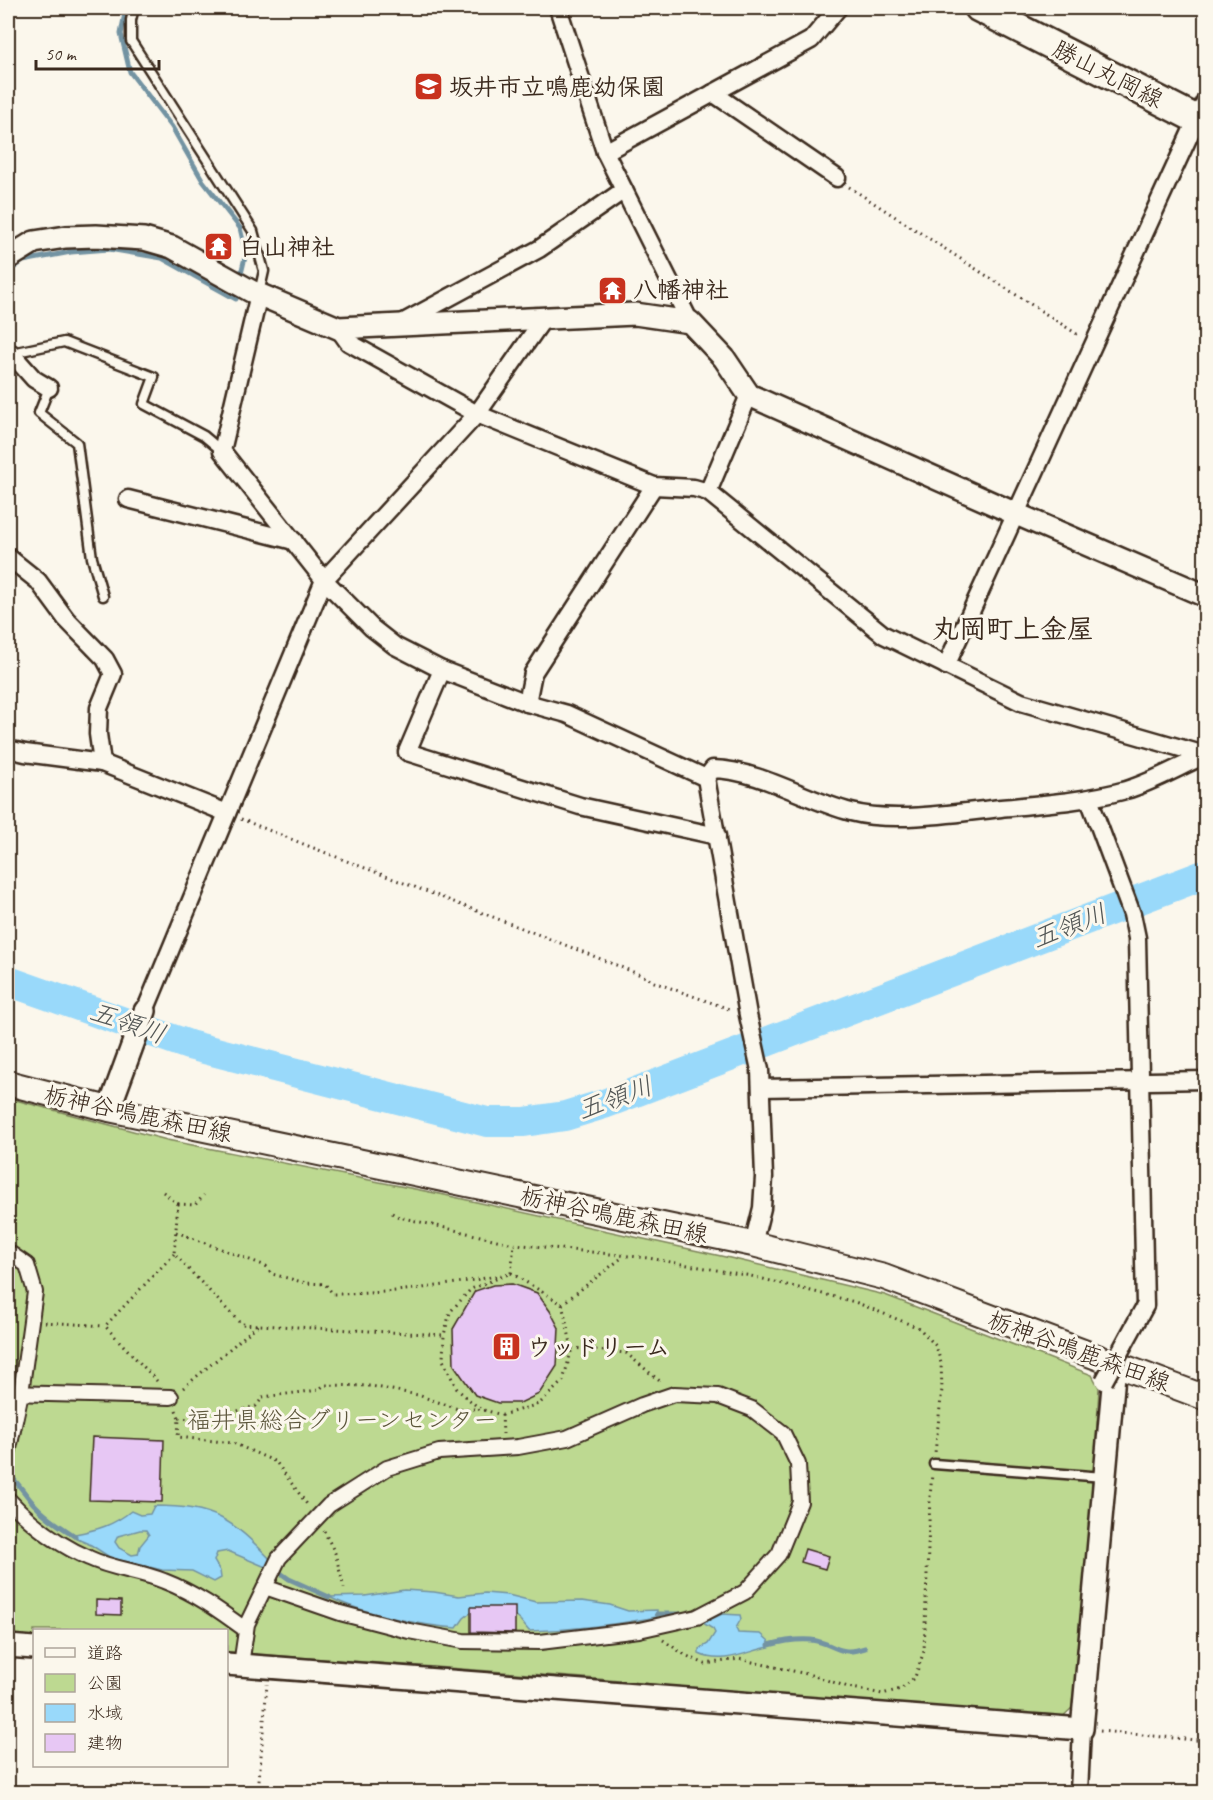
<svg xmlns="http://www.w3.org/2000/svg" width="1213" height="1800" font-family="Caveat,'Klee One',sans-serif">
  <rect width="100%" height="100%" fill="#fbf7ec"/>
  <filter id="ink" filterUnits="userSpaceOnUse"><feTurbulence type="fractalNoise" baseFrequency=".0167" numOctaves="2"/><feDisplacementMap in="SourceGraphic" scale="12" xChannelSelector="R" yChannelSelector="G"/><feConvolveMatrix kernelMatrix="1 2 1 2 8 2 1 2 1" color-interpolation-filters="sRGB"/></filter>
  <g filter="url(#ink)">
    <polygon fill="#bdd991" stroke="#7c8258" stroke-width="1.5" points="8,1098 167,1140 440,1194 730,1258 885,1295 1092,1375 1099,1388 1092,1518 1073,1707 1058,1721 870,1705 598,1679 227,1652 226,1630 34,1630 34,1637 8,1635"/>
    <g fill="#99d9fa" stroke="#7393a2" stroke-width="1.5" fill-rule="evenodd">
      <path d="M154,1506C215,1506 231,1519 272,1561L268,1568L228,1551L217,1553L214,1561L220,1571L221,1578L214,1582L192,1571L162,1570L111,1558L91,1545L75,1538V1534C97,1530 114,1525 131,1511L140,1515L150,1514ZM140,1530H146L149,1535L140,1546L138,1554L132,1555L119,1548L115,1542L118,1536Z"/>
      <path d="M404,1590L434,1592L459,1596L485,1593L508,1595L536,1602L582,1601L610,1605L628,1611L657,1610V1617C614,1625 572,1630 529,1631L520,1620L507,1610L473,1611L464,1618L457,1628C422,1626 361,1613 329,1597L365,1596Z"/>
      <path d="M722,1614L740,1615L741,1619L736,1628L738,1633L761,1634L769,1641V1647C746,1652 722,1665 699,1654V1649L708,1644L715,1633L713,1629L703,1623Z"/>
    </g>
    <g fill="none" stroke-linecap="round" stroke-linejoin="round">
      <g stroke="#7393a2" stroke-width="5">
        <polyline points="126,8 121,34 130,72 172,127 203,181 240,228 246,253 240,278"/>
        <polyline points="8,272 23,261 71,252 109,249 162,258 236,299 238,291"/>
        <path d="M8,1474C18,1482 24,1493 33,1503C45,1517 60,1526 75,1536"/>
        <polyline points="275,1569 289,1579 329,1597"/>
        <polyline points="657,1614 688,1614"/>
        <path d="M769,1645C783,1641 796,1639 811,1640C835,1643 837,1657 865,1648"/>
      </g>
      <polyline stroke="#99d9fa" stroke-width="30" points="8,981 189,1045 487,1122 524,1122 565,1116 604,1104 1206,874"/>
    </g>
    <g fill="#e7c7f4" stroke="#3b2a1e" stroke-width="1.5">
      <polygon points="512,1284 537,1293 550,1311 559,1328 557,1366 539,1394 520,1403 498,1403 475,1395 454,1365 453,1329 475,1291 493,1285"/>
      <polygon points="92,1437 164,1440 162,1502 89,1500"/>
      <polygon points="805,1549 829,1556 825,1569 801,1562"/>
      <polygon points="96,1600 121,1601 121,1615 96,1614"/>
      <polygon points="471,1607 515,1607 515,1633 471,1632"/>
    </g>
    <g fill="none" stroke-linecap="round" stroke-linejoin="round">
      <defs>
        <g id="service">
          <polyline points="134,8 131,20 131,41 253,231 264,271 259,293"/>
          <polyline points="12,353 64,342 154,377 144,404 204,436 223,452"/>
          <polyline points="49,388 39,413 77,443 92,558 103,596"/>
          <polyline points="934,1464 1104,1477"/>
        </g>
        <g id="pedestrian">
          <polyline points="8,1252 27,1265 35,1292 21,1393 8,1453"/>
          <polyline points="8,1393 171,1397"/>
          <path d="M8,1499C30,1523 59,1545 89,1558C112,1569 140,1571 164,1581C195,1593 219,1610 246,1630"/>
          <polyline points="241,1665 247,1624 279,1558 329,1505 387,1468 439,1452 518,1447 567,1438 642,1405 674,1394 718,1396 752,1409 783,1433 798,1464 800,1502 779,1554 745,1592 697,1617 639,1630 540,1642 463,1641 409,1631 340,1613 265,1587"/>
        </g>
        <g id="minor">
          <polyline points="558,8 605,152 690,322"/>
          <polyline points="713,93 837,178"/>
          <polyline points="605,152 811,40 838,8"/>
          <path d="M259,294L222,451L324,580L372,628L395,646L442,670L527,703L567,714L706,778L713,769C763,771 804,800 851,812C891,823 959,813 1001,808C1043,804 1086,801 1126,790C1153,782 1180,766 1206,755"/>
          <polyline points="402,323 539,249 624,190"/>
          <polyline points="338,328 348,342 477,414 654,486 694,488 708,492 884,635 1021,702 1205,755"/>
          <polyline points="8,353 11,353 34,379 49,388"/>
          <polyline points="708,492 749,395"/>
          <polyline points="128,499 294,541"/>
          <polyline points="8,557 38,581 66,619 105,659 113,674 99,708 98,734 102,763 227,813"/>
          <polyline points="946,666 1206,99"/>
          <polyline points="442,670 407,752 580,806 717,836"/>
          <polyline points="527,703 533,673 654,486"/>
          <polyline points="8,749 25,753 102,763"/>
          <polyline points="706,778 748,1015 760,1070 764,1177 762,1208 753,1244"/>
          <polyline points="1089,799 1132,914 1137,938 1145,1306"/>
          <polyline points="145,1011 324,580 477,414 544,318"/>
          <polyline points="761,1088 1206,1080"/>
          <polyline points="1079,1792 1082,1729"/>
        </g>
        <g id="tertiary">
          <polyline points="8,258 34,242 66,237 96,236 144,239 172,247 251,291 338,328 635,314 690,322 724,358 749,395 1014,513 1206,596"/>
          <polyline points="109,1109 145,1011"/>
          <polyline points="8,1646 34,1648"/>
          <polyline points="226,1664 1082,1729 1115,1364"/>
        </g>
        <polyline id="secondary" points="8,1083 109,1109 753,1244 884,1277 1206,1398"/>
        <polyline id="primary" points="979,8 1206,124"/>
      </defs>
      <use href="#service" stroke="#3b2a1e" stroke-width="13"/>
      <use href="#pedestrian" stroke="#3b2a1e" stroke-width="18"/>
      <use href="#minor" stroke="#3b2a1e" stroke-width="21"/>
      <use href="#tertiary" stroke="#3b2a1e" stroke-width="26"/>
      <use href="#secondary" stroke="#3b2a1e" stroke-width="28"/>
      <use href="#primary" stroke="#3b2a1e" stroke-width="32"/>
      <g stroke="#3b2a1e" stroke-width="3" stroke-dasharray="1.5 4.5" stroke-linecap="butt">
        <polyline points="849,187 1080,336"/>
        <path d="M241,819C376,874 513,923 648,978L651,981L732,1010"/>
        <polyline points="163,1192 178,1204 174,1254 241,1324 444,1335"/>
        <polyline points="178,1204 195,1205 204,1195"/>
        <polyline points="392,1213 399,1217 514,1244 648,1258 751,1276 855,1302 919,1328 936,1346 941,1363 942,1389 935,1453"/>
        <path d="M176,1232L266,1266L272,1274L306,1283L325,1284L333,1294C390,1294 445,1286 501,1275"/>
        <polygon points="511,1273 562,1304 572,1348 563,1381 539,1404 502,1415 480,1409 457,1389 443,1360 444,1335 450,1312 471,1289"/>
        <polyline points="511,1273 514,1244"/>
        <polyline points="562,1304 623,1257"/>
        <polyline points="45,1322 104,1326"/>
        <polyline points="572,1348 626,1353 662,1383"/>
        <polyline points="157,1381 105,1326 174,1254"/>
        <polyline points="183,1388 258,1325"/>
        <polyline points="176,1410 179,1418 178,1437 233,1443 276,1462 309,1507"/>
        <polyline points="502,1415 503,1434"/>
        <polyline points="179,1418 204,1420 256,1406 263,1397 319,1390 324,1385 371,1386 418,1395 458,1409 478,1409"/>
        <polyline points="324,1531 335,1553 345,1592"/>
        <polyline points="663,1640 685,1655 705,1664 739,1659 811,1675 848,1687 882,1694 901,1689 915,1677 924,1651 930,1497 932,1474"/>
        <polyline points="1100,1731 1206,1741"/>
        <polyline points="258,1792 267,1684"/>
      </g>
      <use href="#service" stroke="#fbf7ec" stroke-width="8"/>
      <use href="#pedestrian" stroke="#fbf7ec" stroke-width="14"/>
      <use href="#minor" stroke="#fbf7ec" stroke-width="16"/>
      <use href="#tertiary" stroke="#fbf7ec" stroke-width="21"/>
      <use href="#secondary" stroke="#fbf7ec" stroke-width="24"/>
      <use href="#primary" stroke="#fbf7ec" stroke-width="27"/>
      <defs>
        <polyline id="minor-bridge" points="1104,1381 1145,1306"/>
      </defs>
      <use href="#minor-bridge" stroke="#3b2a1e" stroke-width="21" stroke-linecap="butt"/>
      <use href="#minor-bridge" stroke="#fbf7ec" stroke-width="16"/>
    </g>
  </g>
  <defs>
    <symbol id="school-square" viewBox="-11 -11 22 22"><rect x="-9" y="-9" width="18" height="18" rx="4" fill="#c8321e" stroke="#fbf7ec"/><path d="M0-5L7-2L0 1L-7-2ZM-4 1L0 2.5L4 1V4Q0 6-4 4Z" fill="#fff"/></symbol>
    <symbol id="temple-square" viewBox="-11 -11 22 22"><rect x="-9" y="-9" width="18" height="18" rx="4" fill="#c8321e" stroke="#fbf7ec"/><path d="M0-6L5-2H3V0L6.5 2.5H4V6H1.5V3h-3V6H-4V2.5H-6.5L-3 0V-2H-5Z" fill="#fff"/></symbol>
    <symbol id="building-square" viewBox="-11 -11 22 22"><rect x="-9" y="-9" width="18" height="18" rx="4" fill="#c8321e" stroke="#fbf7ec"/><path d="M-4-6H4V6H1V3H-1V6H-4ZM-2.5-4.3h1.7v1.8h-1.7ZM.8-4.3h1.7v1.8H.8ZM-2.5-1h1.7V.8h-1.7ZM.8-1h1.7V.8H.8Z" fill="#fff"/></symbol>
  </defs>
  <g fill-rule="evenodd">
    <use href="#school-square" x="412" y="70" width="33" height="33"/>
    <use href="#temple-square" x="202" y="230" width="33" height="33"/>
    <use href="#temple-square" x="596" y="274" width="33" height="33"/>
    <use href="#building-square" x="490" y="1330" width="33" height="33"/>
  </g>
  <g text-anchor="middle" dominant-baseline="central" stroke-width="6" stroke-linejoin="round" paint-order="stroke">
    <g font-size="24" fill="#3b2a1e" stroke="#fbf7ec">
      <text transform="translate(1108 74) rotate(27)">勝山丸岡線</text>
      <text transform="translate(138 1114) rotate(12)">栃神谷鳴鹿森田線</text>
      <text transform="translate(614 1215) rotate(12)">栃神谷鳴鹿森田線</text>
      <text transform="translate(1079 1351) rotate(20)">栃神谷鳴鹿森田線</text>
    </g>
    <g font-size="24" font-weight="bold" fill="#3b2a1e" stroke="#fbf7ec" text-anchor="start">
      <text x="449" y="87">坂井市立鳴鹿幼保園</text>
      <text x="239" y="247">白山神社</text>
      <text x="633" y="290">八幡神社</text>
      <text x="527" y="1347">ウッドリーム</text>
    </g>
    <g font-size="24" fill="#5c563b" stroke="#fbf7ec">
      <text x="342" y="1420">福井県総合グリーンセンター</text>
    </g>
    <g font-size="26" font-style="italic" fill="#525655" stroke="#fbf7ec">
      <text transform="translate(1069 926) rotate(-21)">五領川</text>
      <text transform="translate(128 1023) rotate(19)">五領川</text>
      <text transform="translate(615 1098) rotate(-20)">五領川</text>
    </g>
    <g font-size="27" font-weight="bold" fill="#3b2a1e" stroke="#fbf7ec">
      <text x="1013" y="629">丸岡町上金屋</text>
    </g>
  </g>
  <rect width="1213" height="1800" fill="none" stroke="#fbf7ec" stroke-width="30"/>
  <rect x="15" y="15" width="1183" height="1770" fill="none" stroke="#3b2a1e" stroke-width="2" filter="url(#ink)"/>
  <rect x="33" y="1629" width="195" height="138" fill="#fbf7ec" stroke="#aea59a" stroke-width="1.5"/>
  <rect x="45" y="1648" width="30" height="9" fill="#fbf7ec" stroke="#aea59a" stroke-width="1.5"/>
  <text x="87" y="1659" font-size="18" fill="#3b2a1e">道路</text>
  <rect x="45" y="1674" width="30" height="18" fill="#bdd991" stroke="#aea59a" stroke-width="1.5"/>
  <text x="87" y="1689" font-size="18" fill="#3b2a1e">公園</text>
  <rect x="45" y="1704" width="30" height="18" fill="#99d9fa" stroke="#aea59a" stroke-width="1.5"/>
  <text x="87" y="1719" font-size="18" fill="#3b2a1e">水域</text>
  <rect x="45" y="1734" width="30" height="18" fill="#e7c7f4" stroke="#aea59a" stroke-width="1.5"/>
  <text x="87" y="1749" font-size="18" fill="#3b2a1e">建物</text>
  <path d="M36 60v9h123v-9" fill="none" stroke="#3b2a1e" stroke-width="3"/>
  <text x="45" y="60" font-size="18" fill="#3b2a1e" stroke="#fbf7ec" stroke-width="4.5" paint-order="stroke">50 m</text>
</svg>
